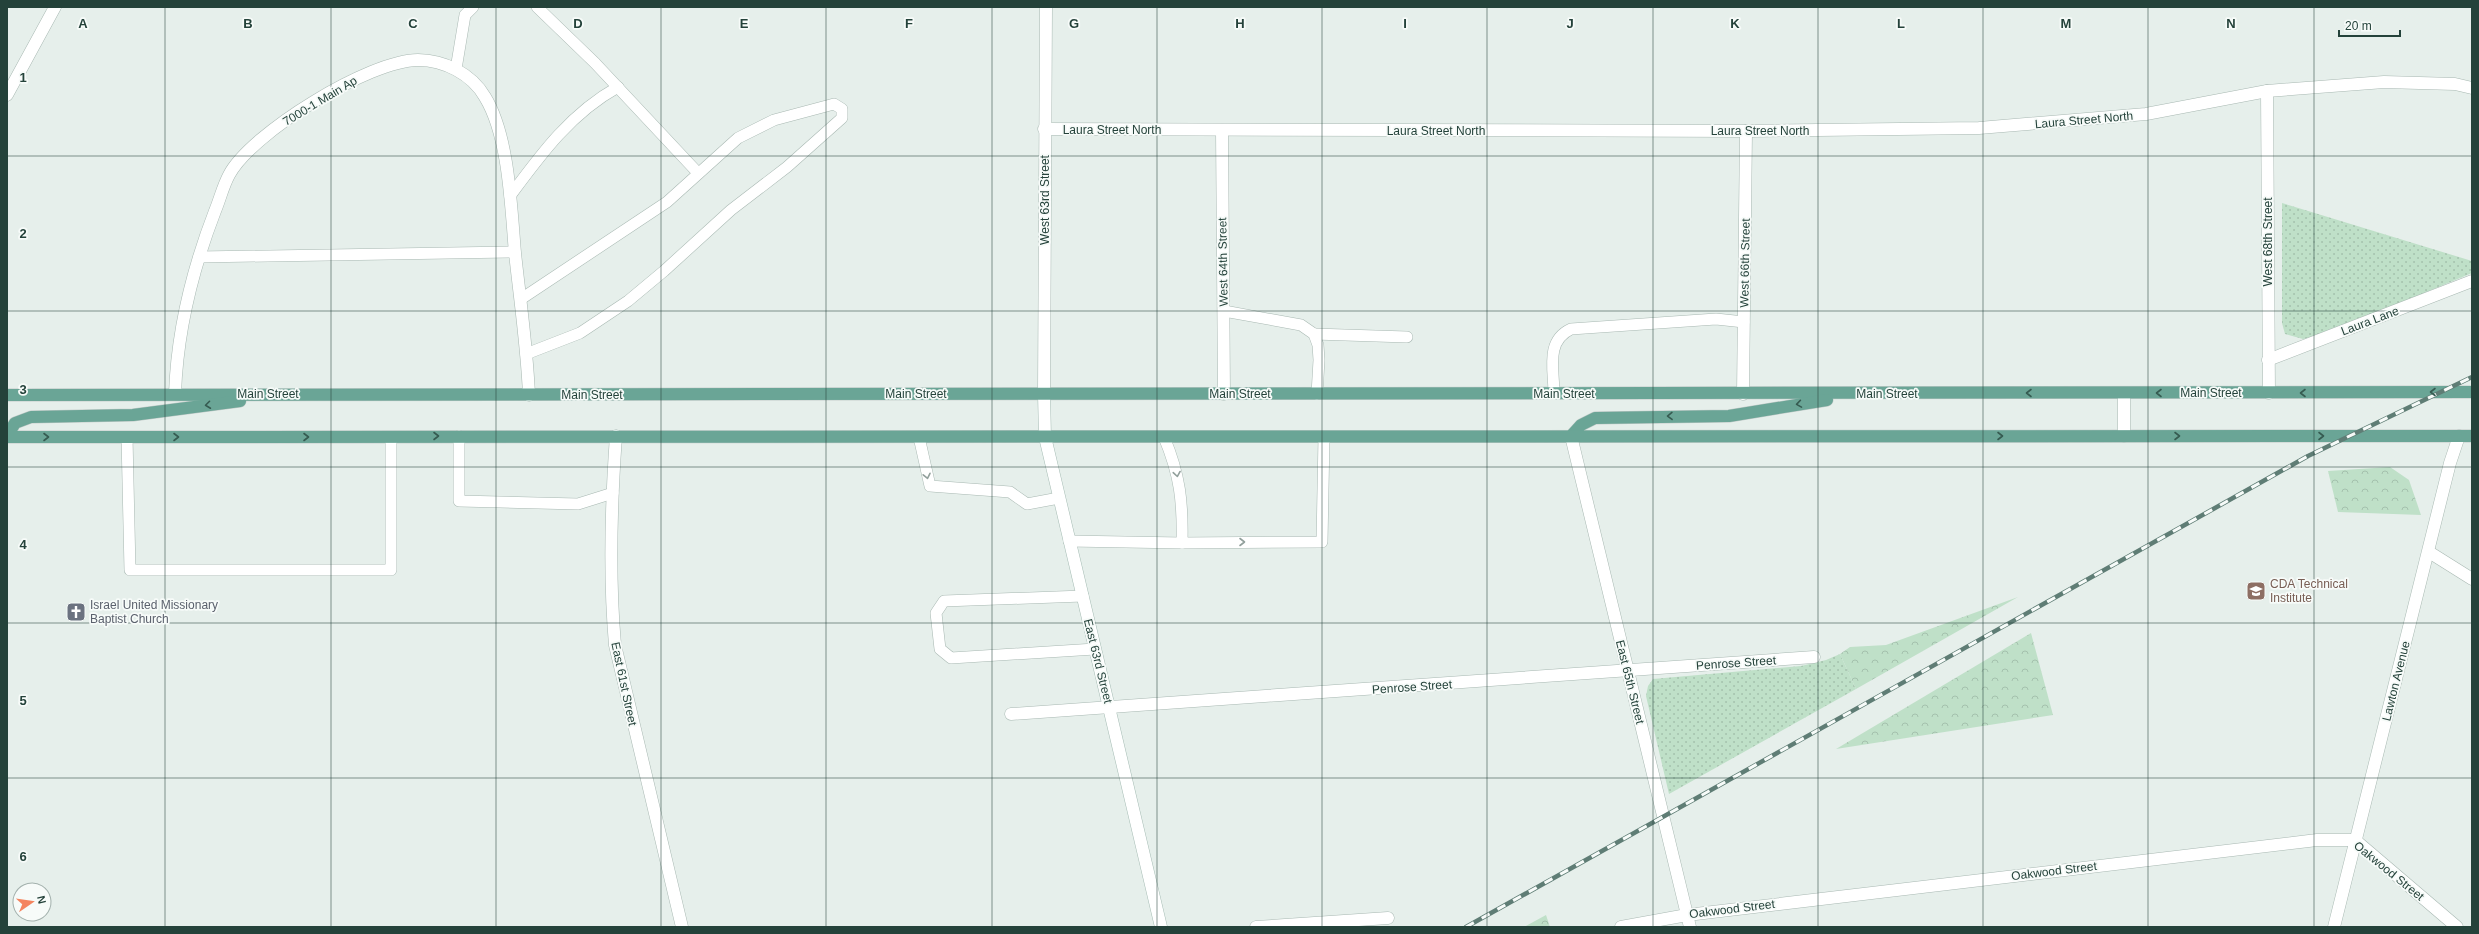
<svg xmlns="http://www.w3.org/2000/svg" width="2479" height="934" font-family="Helvetica,sans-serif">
  <defs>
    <pattern id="grass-dots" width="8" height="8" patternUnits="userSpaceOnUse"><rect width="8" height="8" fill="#bfe0c8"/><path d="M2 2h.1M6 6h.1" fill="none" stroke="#a4c1ad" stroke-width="1.8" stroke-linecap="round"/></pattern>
    <pattern id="forest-crowns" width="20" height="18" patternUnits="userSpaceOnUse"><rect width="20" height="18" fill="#bfe0c8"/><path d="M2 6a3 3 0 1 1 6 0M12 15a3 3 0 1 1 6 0" fill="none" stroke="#a4c1ad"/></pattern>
  </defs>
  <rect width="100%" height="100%" fill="#e6efeb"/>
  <g fill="url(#grass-dots)">
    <polygon points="2282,203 2472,261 2472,273 2321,336 2303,339 2285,334 2282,323"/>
    <polygon points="1840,654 1856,689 1669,794 1646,696 1648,686 1653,679 1801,666 1826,660"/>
  </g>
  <g fill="url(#forest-crowns)">
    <polygon points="2390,467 2409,480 2421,515 2338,512 2328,471"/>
    <polygon points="2018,597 1856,689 1840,654 1850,647 1886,645"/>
    <polygon points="2031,633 2053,715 1836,749"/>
    <polygon points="1546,915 1550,927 1524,927"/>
  </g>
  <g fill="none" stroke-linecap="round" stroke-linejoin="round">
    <defs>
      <g id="lane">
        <polyline points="537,7 595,63 698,173"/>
        <polyline points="456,69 465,15 473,7"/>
        <path d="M510,196C541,154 571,113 618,87"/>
        <polyline points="199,257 515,252"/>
        <polyline points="521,299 667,202 738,138 774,120 834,104 842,109 842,118 787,167 731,210 664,271 628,301 580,333 526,354"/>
        <polyline points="1224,311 1301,325 1314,334 1318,345 1319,360 1317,394"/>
        <polyline points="1314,334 1407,337"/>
        <path d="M1554,394C1554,370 1545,341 1571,329L1716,319L1744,322"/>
        <polyline points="459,436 459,501 578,504 613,493"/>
        <polyline points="127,437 130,570 391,570 391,437"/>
        <polyline points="919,437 930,486 1010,492 1027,504 1059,498"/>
        <path d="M1164,437C1180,475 1183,502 1182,543L1322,542L1324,437"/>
        <polyline points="1069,541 1182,543"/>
        <polyline points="1083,596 944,601 936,613 940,649 951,658 1095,649"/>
      </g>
      <g id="street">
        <polyline points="2267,91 2269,393"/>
        <polyline points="7,95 55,7"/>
        <polyline points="1044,129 1746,131 1979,128 2146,114 2267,91 2384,82 2455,84 2472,88"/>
        <polyline points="1222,130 1224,394"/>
        <polyline points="2268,360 2472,281"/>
        <polyline points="2124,393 2124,436"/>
        <path d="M175,394C177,333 193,268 215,211C220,199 223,186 229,175C251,133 370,60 418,60C444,60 472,74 485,97C509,136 511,207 515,253C520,300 527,347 529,395"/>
        <polyline points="1044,394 1046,7"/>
        <polyline points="1743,394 1746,131"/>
        <path d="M616,436C611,505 609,577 615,645L682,927"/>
        <polyline points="1571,436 1690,927"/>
        <polyline points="2429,552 2472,579"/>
        <polyline points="1011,714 1814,657"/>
        <polyline points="1256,927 1388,918"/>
        <polyline points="1621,927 1687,915 2317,840 2355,840 2457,927"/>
        <polyline points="2334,927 2450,463 2459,436"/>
      </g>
      <polyline id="secondary" points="1044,394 1045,437 1161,927"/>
      <g id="primary">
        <polyline points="7,395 2472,392"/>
        <polyline points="7,436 15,423 31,417 133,415 240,401"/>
        <polyline points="1571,436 1581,425 1595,418 1729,416 1827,400"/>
        <polyline points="7,437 2472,436"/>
      </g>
    </defs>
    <use href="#lane" stroke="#a8b8b2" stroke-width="12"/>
    <use href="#street" stroke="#a8b8b2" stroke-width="13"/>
    <use href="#secondary" stroke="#a4bbb3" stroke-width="13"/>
    <use href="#primary" stroke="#c2cac8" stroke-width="13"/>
    <use href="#lane" stroke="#fff" stroke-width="11"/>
    <use href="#street" stroke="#fff" stroke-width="12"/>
    <use href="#secondary" stroke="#fff" stroke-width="12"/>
    <use href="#primary" stroke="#6aa596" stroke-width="12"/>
    <defs>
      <polyline id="rail" points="1466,927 2308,456 2472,377"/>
    </defs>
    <use href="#rail" stroke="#5f7d75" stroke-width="4.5"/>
    <use href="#rail" stroke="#f7fbf9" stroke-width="3" stroke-dasharray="9" stroke-linecap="butt"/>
  </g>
  <defs><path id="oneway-chevron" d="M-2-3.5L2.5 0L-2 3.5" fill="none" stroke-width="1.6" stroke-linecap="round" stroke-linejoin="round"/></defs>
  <g stroke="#365b51">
    <use href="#oneway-chevron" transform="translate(2433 392) rotate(180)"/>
    <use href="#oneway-chevron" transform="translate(2029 393) rotate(180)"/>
    <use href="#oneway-chevron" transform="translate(2159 393) rotate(180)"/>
    <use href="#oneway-chevron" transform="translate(2303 393) rotate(180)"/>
    <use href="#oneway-chevron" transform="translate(1799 404) rotate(171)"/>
    <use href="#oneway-chevron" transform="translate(208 405) rotate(173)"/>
    <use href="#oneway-chevron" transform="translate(1670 416) rotate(179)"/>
    <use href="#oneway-chevron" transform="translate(436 436)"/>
    <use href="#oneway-chevron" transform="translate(2000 436)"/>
    <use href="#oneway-chevron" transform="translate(2177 436)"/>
    <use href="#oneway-chevron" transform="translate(2321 436)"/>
    <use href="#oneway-chevron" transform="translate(46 437)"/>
    <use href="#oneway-chevron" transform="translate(176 437)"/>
    <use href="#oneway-chevron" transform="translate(306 437)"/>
  </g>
  <g stroke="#92a09c">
    <use href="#oneway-chevron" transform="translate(1177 474) rotate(81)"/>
    <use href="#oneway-chevron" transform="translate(927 476) rotate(78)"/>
    <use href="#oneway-chevron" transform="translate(1242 542)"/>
  </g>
  <path fill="none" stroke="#24423a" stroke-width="1" stroke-opacity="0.55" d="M165,7V927M331,7V927M496,7V927M661,7V927M826,7V927M992,7V927M1157,7V927M1322,7V927M1487,7V927M1653,7V927M1818,7V927M1983,7V927M2148,7V927M2314,7V927M7,156H2472M7,311H2472M7,467H2472M7,623H2472M7,778H2472"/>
  <defs>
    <symbol id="school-square" viewBox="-11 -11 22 22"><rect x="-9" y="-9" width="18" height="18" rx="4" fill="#8d6e63" stroke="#f7fbf9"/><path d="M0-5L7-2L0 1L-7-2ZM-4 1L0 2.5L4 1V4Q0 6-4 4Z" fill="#fff"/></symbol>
    <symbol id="church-square" viewBox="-11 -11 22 22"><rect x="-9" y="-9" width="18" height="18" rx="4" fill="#6b7280" stroke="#f7fbf9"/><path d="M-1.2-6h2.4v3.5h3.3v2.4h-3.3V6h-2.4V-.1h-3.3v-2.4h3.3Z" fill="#fff"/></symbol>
  </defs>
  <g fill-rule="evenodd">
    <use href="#school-square" x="2245" y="580" width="22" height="22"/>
    <use href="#church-square" x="65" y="601" width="22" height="22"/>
  </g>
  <g text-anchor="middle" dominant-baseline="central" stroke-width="3.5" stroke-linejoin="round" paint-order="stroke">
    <g font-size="12" fill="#24423a" stroke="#f7fbf9">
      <text transform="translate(320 101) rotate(-31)">7000-1 Main Ap</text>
      <text transform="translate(2084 120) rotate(-5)">Laura Street North</text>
      <text x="1112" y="130">Laura Street North</text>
      <text x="1436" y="131">Laura Street North</text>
      <text x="1760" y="131">Laura Street North</text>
      <text transform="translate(1045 200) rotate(-90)">West 63rd Street</text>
      <text transform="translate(2268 242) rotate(-90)">West 68th Street</text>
      <text transform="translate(1223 262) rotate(-91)">West 64th Street</text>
      <text transform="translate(1745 263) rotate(-89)">West 66th Street</text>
      <text transform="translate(2370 321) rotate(-21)">Laura Lane</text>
      <text x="2211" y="393">Main Street</text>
      <text x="268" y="394">Main Street</text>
      <text x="916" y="394">Main Street</text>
      <text x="1240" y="394">Main Street</text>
      <text x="1564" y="394">Main Street</text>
      <text x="1887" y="394">Main Street</text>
      <text x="592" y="395">Main Street</text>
      <text transform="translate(1098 661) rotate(76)">East 63rd Street</text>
      <text transform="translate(1736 663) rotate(-4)">Penrose Street</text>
      <text transform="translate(2396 681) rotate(-76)">Lawton Avenue</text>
      <text transform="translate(1630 682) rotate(76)">East 65th Street</text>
      <text transform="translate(624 684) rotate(78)">East 61st Street</text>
      <text transform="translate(1412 687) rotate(-4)">Penrose Street</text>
      <text transform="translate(2054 871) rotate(-7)">Oakwood Street</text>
      <text transform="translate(2389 871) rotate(39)">Oakwood Street</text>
      <text transform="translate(1732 909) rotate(-7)">Oakwood Street</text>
    </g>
    <g font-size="12" fill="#785e54" stroke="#f7fbf9" text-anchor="start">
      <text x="2270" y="584">CDA Technical<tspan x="2270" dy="14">Institute</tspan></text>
    </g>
    <g font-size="12" fill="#5b616d" stroke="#f7fbf9" text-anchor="start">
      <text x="90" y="605">Israel United Missionary<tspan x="90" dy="14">Baptist Church</tspan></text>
    </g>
  </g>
  <g font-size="13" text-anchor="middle" font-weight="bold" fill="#24423a" stroke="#f7fbf9" stroke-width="3.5" stroke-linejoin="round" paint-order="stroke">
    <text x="83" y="28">A</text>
    <text x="248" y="28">B</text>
    <text x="413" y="28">C</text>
    <text x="578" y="28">D</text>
    <text x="744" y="28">E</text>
    <text x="909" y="28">F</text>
    <text x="1074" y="28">G</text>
    <text x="1240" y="28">H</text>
    <text x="1405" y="28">I</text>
    <text x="1570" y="28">J</text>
    <text x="1735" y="28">K</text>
    <text x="1901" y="28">L</text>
    <text x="2066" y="28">M</text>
    <text x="2231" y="28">N</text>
    <text x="23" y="82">1</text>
    <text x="23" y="238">2</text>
    <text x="23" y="394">3</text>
    <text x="23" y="549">4</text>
    <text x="23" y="705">5</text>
    <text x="23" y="861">6</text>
  </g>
  <rect width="2479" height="934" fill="none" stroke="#24423a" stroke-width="16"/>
  <g transform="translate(32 902) rotate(77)"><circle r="19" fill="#f7fbf9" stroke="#a3b1ad"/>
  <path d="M0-3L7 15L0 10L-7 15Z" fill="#f4845f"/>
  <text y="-6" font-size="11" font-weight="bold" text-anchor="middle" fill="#24423a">N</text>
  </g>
  <path d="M2339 30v6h61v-6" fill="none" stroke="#24423a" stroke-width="2"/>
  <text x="2345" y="30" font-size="12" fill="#24423a" stroke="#f7fbf9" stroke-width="3" paint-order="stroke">20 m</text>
</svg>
